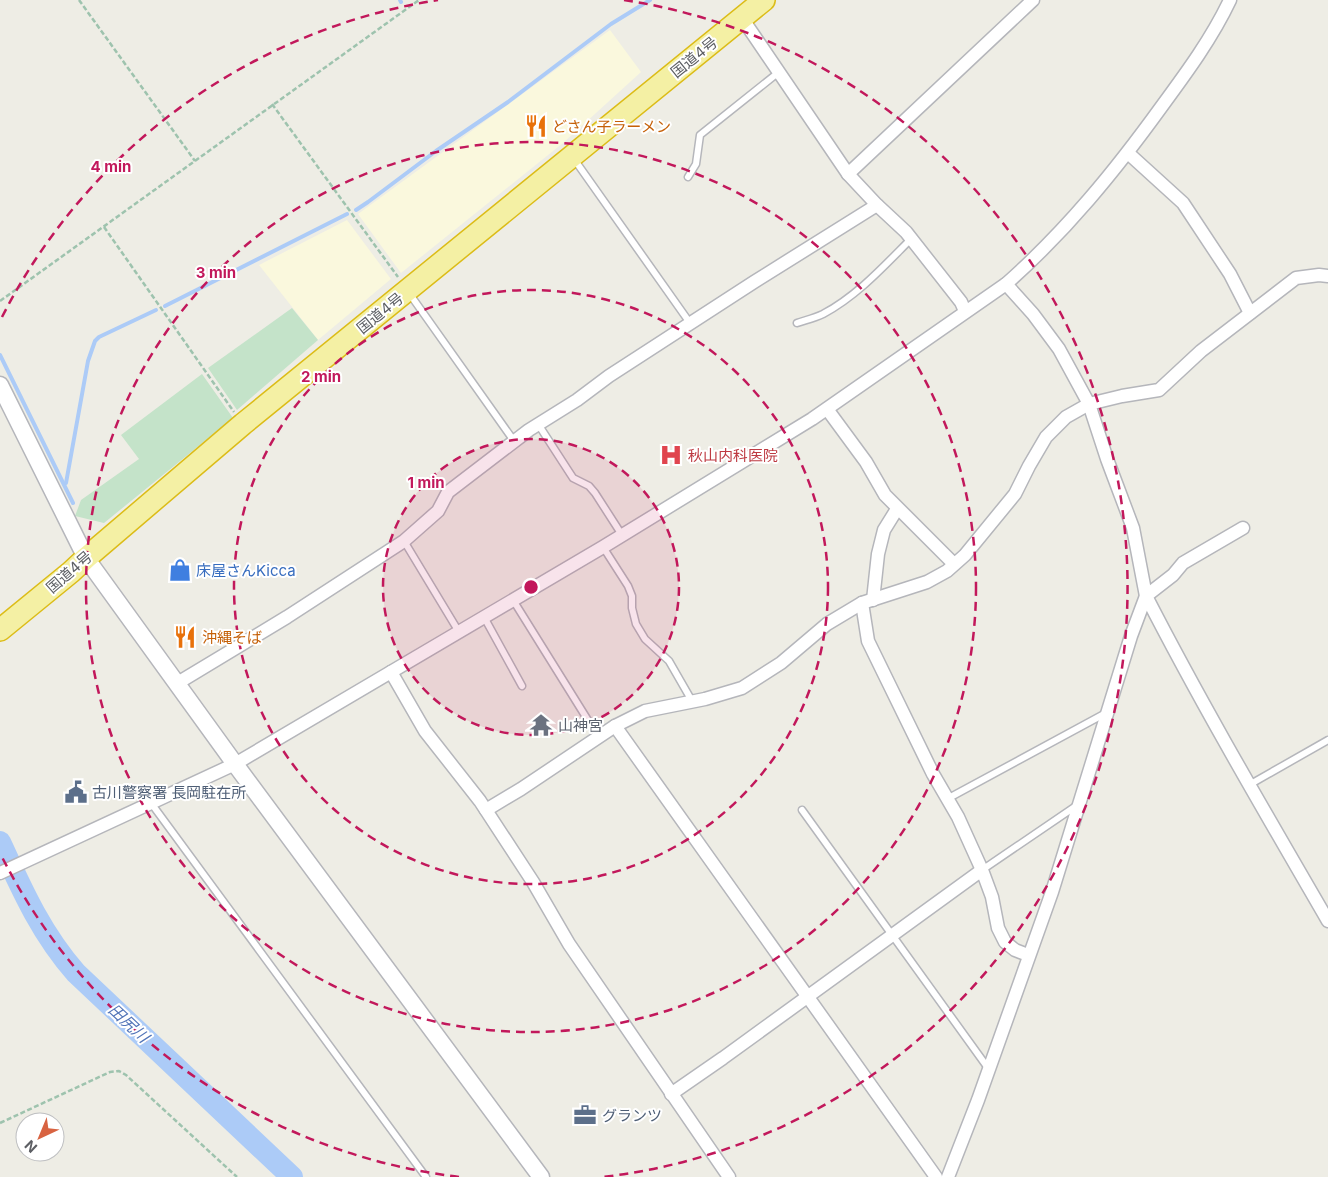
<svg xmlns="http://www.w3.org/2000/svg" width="1328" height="1177" font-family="Inter,'Noto Sans JP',sans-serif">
  <rect width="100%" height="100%" fill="#eeede5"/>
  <g fill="#faf8dd">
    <polygon points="610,30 641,72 563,143 401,273 358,214"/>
    <polygon points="347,220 391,279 318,340 259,265"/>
  </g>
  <g fill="#c4e3c9">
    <polygon points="292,308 318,340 237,410 208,368"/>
    <polygon points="202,374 233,418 104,523 75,516 81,500 139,459 121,435"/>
  </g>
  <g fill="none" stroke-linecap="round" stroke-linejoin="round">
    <g stroke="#accbf7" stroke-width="4">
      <polyline points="400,0 401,2"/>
      <polyline points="356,210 368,202 436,151 508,102 611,24 650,0"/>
      <polyline points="165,306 347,214"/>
      <polyline points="0,355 73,503"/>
      <polyline points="66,483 88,361 95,341 99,337 156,310"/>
    </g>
    <path stroke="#accbf7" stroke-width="22" d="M0,842C22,890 41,933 76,973L292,1177"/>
    <defs>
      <g id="service">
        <polyline points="574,159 690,323"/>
        <polyline points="688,177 696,164 700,135 779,72"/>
        <polyline points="409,293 514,441"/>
        <path d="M797,323C806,320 815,318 823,314C857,296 884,266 911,239"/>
        <polyline points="538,424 573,478 589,486 595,493 622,535"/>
        <polyline points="404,541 459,632"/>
        <polyline points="603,547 628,586 632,596 632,608 636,624 645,639 669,661 692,701"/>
        <polyline points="513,600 599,738"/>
        <polyline points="484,617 522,686"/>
        <polyline points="1249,785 1328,740"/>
        <polyline points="947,799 1106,713"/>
        <polyline points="151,803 426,1177"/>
        <polyline points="802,810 988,1068"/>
        <polyline points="982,870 1076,806"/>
      </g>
      <g id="minor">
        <polyline points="742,18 848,174 877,205 906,232 961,302 965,311"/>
        <polyline points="1128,153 1183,203 1230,274 1250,313"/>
        <polyline points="848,174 1033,0"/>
        <polyline points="827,409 866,462 885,495 954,564"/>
        <path d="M1243,528L1183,563L1173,575L1146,596C1203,707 1266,814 1328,921"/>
        <polyline points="873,600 878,554 884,530 897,509"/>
        <polyline points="862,603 868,641 933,774 958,817 982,870 992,897 998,928 1005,942 1015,950 1028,955"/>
        <polyline points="391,672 425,731 480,801 533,882 569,944 729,1177"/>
        <polyline points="176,684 287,617 404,541 438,511 448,492 529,430 577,400 609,376 754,282 877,205"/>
        <polyline points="615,726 936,1177"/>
        <polyline points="486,810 521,789 615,726 645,711 705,699 742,688 781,663 827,624 862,603 927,582 947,571 965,555 1015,494 1029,466 1046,437 1066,417 1089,404 1122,396 1159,390 1201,351 1296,278 1319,275 1328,276"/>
        <path d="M0,873L235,764L603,547L812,419L1006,284C1066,231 1115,171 1162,106C1187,72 1212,38 1230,0"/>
        <polyline points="671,1094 723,1058 982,870"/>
        <polyline points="948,1177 978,1100 1052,892 1131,636 1146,596 1133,528 1107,459 1089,404 1059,349 1033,314 1006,284"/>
      </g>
      <polyline id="tertiary" points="0,385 86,558 235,764 541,1177"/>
      <polyline id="trunk" points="0,630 71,572 86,558 243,424 764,0"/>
    </defs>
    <use href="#service" stroke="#b5b6bb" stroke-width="9"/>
    <use href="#minor" stroke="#b5b6bb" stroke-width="15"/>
    <use href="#tertiary" stroke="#b5b6bb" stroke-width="19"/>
    <use href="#trunk" stroke="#dcbc17" stroke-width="24"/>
    <g stroke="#9ec3ae" stroke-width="2.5" stroke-dasharray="5 2.5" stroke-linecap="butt">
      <polyline points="79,0 195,161"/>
      <polyline points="272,104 398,277"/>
      <polyline points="104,227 234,412"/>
      <polyline points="0,301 419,0"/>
      <polyline points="0,1123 110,1072 119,1071 126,1075 237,1177"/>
    </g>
    <use href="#service" stroke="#fff" stroke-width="6"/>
    <use href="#minor" stroke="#fff" stroke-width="12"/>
    <use href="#tertiary" stroke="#fff" stroke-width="16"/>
    <use href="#trunk" stroke="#f4f0a4" stroke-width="21"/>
  </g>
  <circle cx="531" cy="587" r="148" fill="#c2185b" fill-opacity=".12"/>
  <g fill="none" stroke="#c2185b" stroke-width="2.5" stroke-dasharray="9 6">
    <circle cx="531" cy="587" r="148"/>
    <circle cx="531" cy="587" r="297"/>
    <circle cx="531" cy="587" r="445"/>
    <path d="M459 1177A594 594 0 0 1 2 857M2 317A594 594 0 0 1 438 0M624 0A594 594 0 0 1 603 1177"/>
  </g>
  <defs>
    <symbol id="restaurant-bare" viewBox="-9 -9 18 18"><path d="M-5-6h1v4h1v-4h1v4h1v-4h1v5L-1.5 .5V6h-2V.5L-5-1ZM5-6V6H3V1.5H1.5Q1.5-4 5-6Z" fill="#e8710a" stroke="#fff" stroke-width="2.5" paint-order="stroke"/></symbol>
    <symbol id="hospital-bare" viewBox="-9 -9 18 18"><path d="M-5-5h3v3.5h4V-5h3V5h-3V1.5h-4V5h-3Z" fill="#e0444e" stroke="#fff" stroke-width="2.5" paint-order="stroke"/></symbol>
    <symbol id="shop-bare" viewBox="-9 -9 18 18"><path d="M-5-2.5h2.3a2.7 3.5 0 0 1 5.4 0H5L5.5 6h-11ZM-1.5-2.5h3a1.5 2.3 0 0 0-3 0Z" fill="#3f7fe0" stroke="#fff" stroke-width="2.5" paint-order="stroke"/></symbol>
    <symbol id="temple-bare" viewBox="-9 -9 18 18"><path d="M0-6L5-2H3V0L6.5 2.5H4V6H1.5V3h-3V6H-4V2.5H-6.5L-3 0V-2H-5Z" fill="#6b7280" stroke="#fff" stroke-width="2.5" paint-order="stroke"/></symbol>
    <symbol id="civic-bare" viewBox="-9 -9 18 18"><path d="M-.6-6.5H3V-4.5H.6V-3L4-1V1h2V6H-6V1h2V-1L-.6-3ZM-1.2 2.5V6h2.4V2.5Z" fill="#5c6f8a" stroke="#fff" stroke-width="2.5" paint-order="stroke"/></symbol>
    <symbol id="office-bare" viewBox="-9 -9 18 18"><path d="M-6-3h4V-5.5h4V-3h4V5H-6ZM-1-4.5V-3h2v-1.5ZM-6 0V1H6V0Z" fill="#5c6f8a" stroke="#fff" stroke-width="2.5" paint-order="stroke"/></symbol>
  </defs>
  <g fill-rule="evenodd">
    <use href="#restaurant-bare" x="520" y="110" width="32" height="32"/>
    <use href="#hospital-bare" x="655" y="439" width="32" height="32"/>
    <use href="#shop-bare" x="164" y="554" width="32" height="32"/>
    <use href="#restaurant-bare" x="169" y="621" width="32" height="32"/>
    <use href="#temple-bare" x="525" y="709" width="32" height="32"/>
    <use href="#civic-bare" x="60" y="776" width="32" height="32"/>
    <use href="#office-bare" x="569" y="1099" width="32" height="32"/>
  </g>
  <g text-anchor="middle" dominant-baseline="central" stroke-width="4" stroke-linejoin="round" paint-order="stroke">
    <g font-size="15" fill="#5d5f64" stroke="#fff">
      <text transform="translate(694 57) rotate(-39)">国道4号</text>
      <text transform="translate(380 313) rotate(-39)">国道4号</text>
      <text transform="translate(69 572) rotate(-41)">国道4号</text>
    </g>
    <g font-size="15" fill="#c56008" stroke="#fff" text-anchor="start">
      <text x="552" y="126">どさん子ラーメン</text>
      <text x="202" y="637">沖縄そば</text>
    </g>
    <g font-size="15" fill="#be3a42" stroke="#fff" text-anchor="start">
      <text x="688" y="455">秋山内科医院</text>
    </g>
    <g font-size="15" fill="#366cbe" stroke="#fff" text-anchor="start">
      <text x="196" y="570">床屋さんKicca</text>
    </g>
    <g font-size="15" fill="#5b616d" stroke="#fff" text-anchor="start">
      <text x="558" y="725">山神宮</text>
    </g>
    <g font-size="15" fill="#4e5e75" stroke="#fff" text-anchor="start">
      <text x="92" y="792">古川警察署 長岡駐在所</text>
      <text x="602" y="1115">グランツ</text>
    </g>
    <g font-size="16" font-style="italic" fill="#5174b8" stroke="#fff">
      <text transform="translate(129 1023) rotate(43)">田尻川</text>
    </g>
  </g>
  <circle cx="531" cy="587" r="8" fill="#c2185b" stroke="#fff" stroke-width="2.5"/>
  <g font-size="15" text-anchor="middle" font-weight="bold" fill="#c2185b" stroke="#fff" stroke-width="4" stroke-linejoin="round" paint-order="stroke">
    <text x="111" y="172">4 min</text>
    <text x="216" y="278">3 min</text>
    <text x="321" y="382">2 min</text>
    <text x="426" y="488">1 min</text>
  </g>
  <g transform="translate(40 1137) rotate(224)"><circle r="24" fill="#ffffff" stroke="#bebfc1"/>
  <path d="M0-4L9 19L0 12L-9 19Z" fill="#d86341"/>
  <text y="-8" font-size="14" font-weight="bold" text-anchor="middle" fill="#5d5f64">N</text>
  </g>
</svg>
